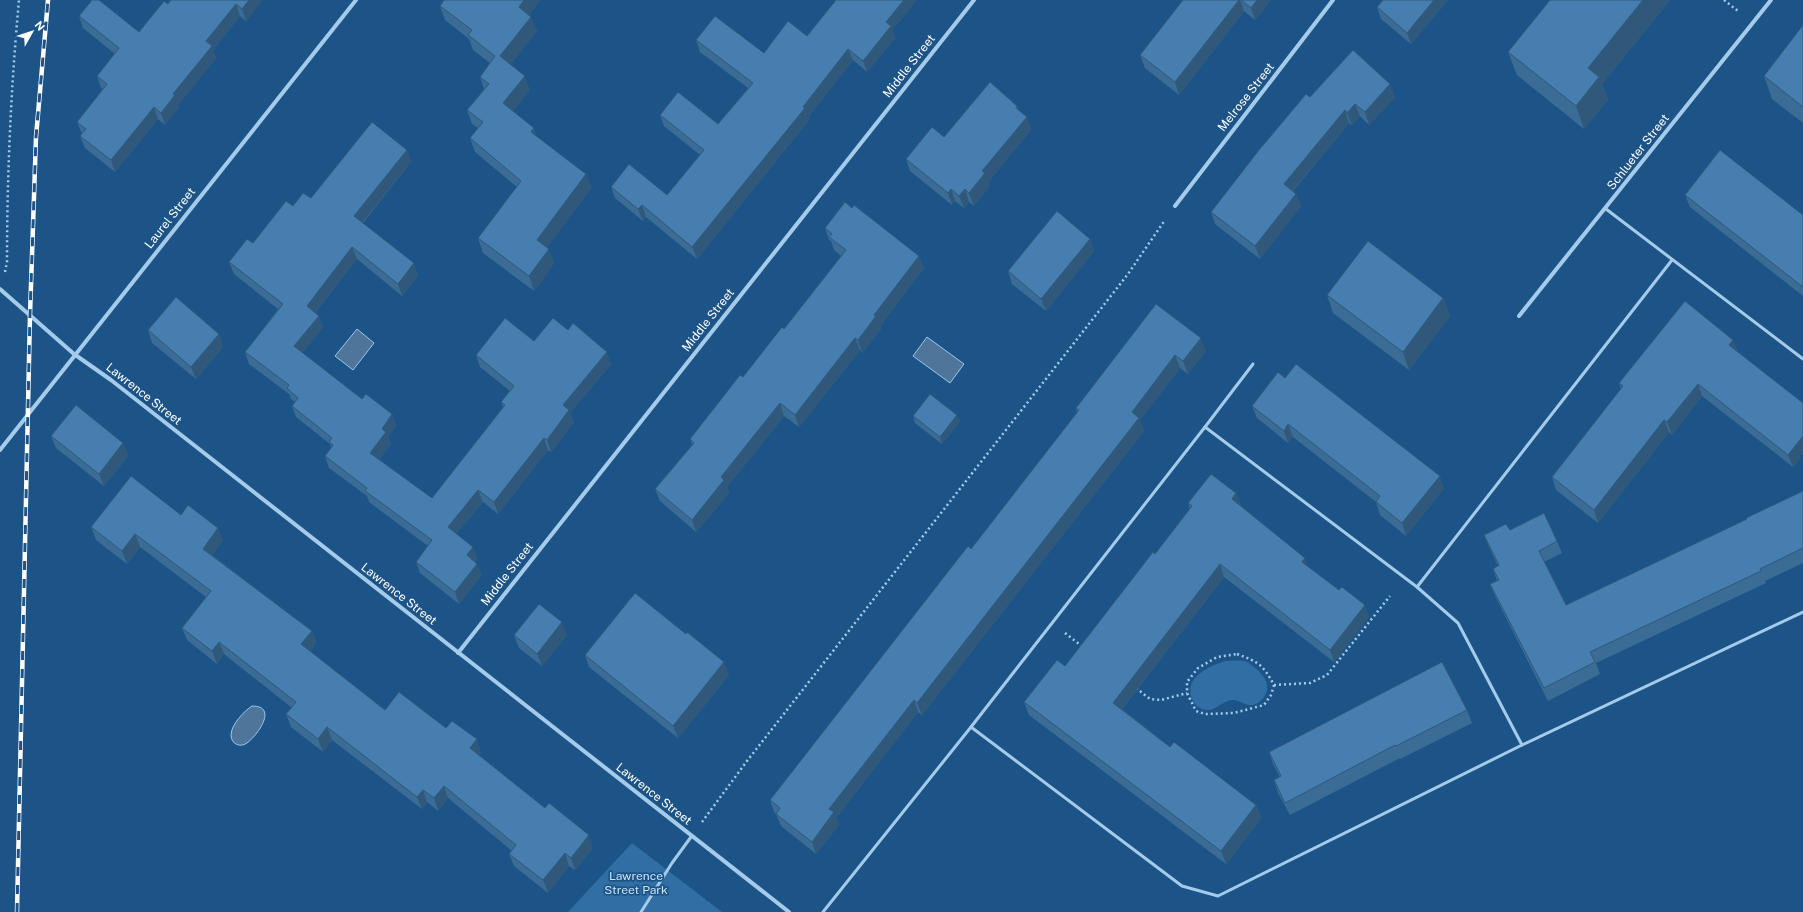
<svg xmlns="http://www.w3.org/2000/svg" width="1803" height="912" font-family="'Public Sans',sans-serif">
  <rect width="100%" height="100%" fill="#1d5487"/>
  <g fill="#306ea4">
    <path d="M1225,661C1231,661 1238,660 1244,661C1247,661 1251,665 1254,667C1266,676 1274,690 1259,702C1250,709 1243,702 1234,700C1222,699 1215,714 1202,709C1197,707 1192,702 1191,696C1186,676 1210,666 1225,661Z"/>
    <polygon points="632,843 722,912 568,912"/>
  </g>
  <g fill="#4f759a" stroke="#99c7ed">
    <polygon points="357,329 374,343 353,370 335,356"/>
    <polygon points="927,337 964,364 950,383 913,356"/>
    <path d="M252,706C279,706 257,736 247,743C240,748 231,744 231,735C231,725 244,711 252,706Z"/>
  </g>
  <g fill="none" stroke-linecap="round" stroke-linejoin="round">
    <g stroke="#a5cbeb" stroke-width="2.5" stroke-dasharray="2 3" stroke-linecap="butt">
      <polyline points="1724,0 1738,11"/>
      <path d="M5,272L7,262C7,174 11,87 19,0"/>
      <polyline points="1065,633 1083,647"/>
      <path d="M1237,654C1259,662 1263,665 1274,685L1271,695L1264,705L1234,713L1205,714L1196,711L1187,693V682L1198,668L1217,657Z"/>
      <polyline points="1274,685 1310,683 1327,675 1390,596"/>
      <polyline points="1136,688 1150,699 1161,700 1187,693"/>
      <polyline points="702,822 747,761 1128,274 1165,220"/>
    </g>
    <g stroke="#a5cbeb" stroke-width="3">
      <polyline points="1606,209 1803,359"/>
      <polyline points="1205,427 1253,364"/>
      <polyline points="1417,587 1672,260"/>
      <polyline points="971,727 1205,427 1417,587 1458,623 1522,745"/>
      <polyline points="641,912 672,863 691,837"/>
      <polyline points="823,912 971,727 1182,886 1218,896 1522,745 1803,612"/>
    </g>
    <g stroke="#a5cbeb" stroke-width="4">
      <polyline points="1175,206 1333,0"/>
      <polyline points="0,289 74,354 111,380 789,912"/>
      <polyline points="1519,316 1771,0"/>
      <polyline points="0,450 356,0"/>
      <polyline points="458,653 974,0"/>
    </g>
    <defs>
      <polyline id="rail" points="17,912 30,315 36,137 48,0"/>
    </defs>
    <use href="#rail" stroke="#fff" stroke-width="4.5"/>
    <use href="#rail" stroke="#1d5487" stroke-width="3" stroke-dasharray="9" stroke-linecap="butt"/>
  </g>
  <g fill="#3b6c96">
    <polygon points="171,0 262,0 246,21 240,16 213,50 216,58 178,105 179,107 165,125 158,119 115,172 85,148 80,136 82,134 77,122 103,89 101,88 97,76 115,54 83,28 79,16 139,32 168,4"/>
    <polygon points="444,0 540,0 529,15 537,31 510,64 530,90 513,111 537,137 586,174 591,188 547,247 554,263 534,291 483,253 478,238 517,187 475,152 470,138 478,128 472,124 467,110 484,89 480,77 490,63 473,50 469,39 445,20 440,6"/>
    <polygon points="1183,0 1271,0 1255,20 1244,11 1179,95 1145,68 1140,55"/>
    <polygon points="1383,0 1448,0 1411,44 1381,19 1377,7"/>
    <polygon points="1550,0 1670,0 1602,84 1608,100 1584,129 1517,75 1508,52"/>
    <polygon points="1803,25 1803,123 1772,99 1764,76"/>
    <polygon points="892,31 895,38 867,72 853,60 808,117 809,120 697,259 646,217 643,221 615,198 611,187 667,195 700,155 664,126 660,115 718,124 748,88 700,52 696,40 764,53 807,36"/>
    <polygon points="1390,84 1395,97 1369,125 1360,116 1352,125 1349,123 1293,191 1296,194 1301,206 1260,259 1215,224 1211,212 1310,97"/>
    <polygon points="1017,106 1019,111 1027,117 1031,130 988,182 990,186 974,206 969,202 964,208 955,201 952,205 910,171 906,159 944,137"/>
    <polygon points="407,150 411,162 363,223 418,275 402,296 357,259 315,313 323,327 302,353 362,399 392,414 396,426 388,437 391,444 379,459 432,498 503,407 501,402 510,391 480,367 476,355 534,341 568,330 611,364 570,413 574,422 551,452 548,450 498,514 483,502 456,534 473,547 477,559 475,562 482,575 459,604 420,573 416,562 428,546 369,502 367,496 329,468 325,456 331,448 330,444 296,417 292,406 295,402 291,399 289,394 249,364 245,352 278,309 234,274 229,262 253,243 293,206 311,198"/>
    <polygon points="1685,195 1803,215 1803,296 1690,207"/>
    <polygon points="825,228 924,268 880,326 881,329 862,353 860,350 799,427 784,416 727,487 729,493 696,532 660,501 655,489 692,445 690,439 784,329 841,256 834,250 831,241 829,240"/>
    <polygon points="1090,239 1094,251 1046,311 1012,284 1008,271"/>
    <polygon points="1327,295 1443,298 1450,316 1409,370 1333,313"/>
    <polygon points="1156,304 1206,351 1188,374 1180,368 1140,420 1144,431 922,715 918,712 836,818 839,825 816,854 781,826 776,814 774,812 770,800 971,549 1077,412 1076,408"/>
    <polygon points="148,330 219,334 223,347 196,379 152,343"/>
    <polygon points="1733,340 1737,351 1803,403 1803,454 1793,467 1702,396 1672,435 1669,432 1598,523 1556,490 1552,477 1621,389 1619,383"/>
    <polygon points="1285,378 1444,488 1406,536 1380,515 1376,502 1293,437 1288,443 1257,418 1252,406"/>
    <polygon points="913,416 960,421 942,444 915,423"/>
    <polygon points="51,436 123,443 128,456 104,486 56,448"/>
    <polygon points="1803,491 1803,563 1765,581 1766,583 1596,663 1600,674 1548,701 1495,596 1490,584 1497,581 1493,569 1498,566 1489,547 1484,535 1557,541 1562,553 1544,562 1566,605 1747,519"/>
    <polygon points="1236,493 1241,506 1308,567 1369,617 1334,662 1224,577 1122,709 1170,747 1256,805 1261,818 1226,864 1029,715 1024,702 1065,666 1155,554 1190,509 1188,503"/>
    <polygon points="181,515 223,540 212,555 312,631 316,643 310,651 385,710 446,728 481,752 479,755 593,848 575,870 569,866 548,893 514,866 509,854 512,851 448,798 438,811 427,802 422,809 332,740 323,752 291,727 286,714 292,708 224,654 217,664 187,640 182,628 206,597 140,547 127,564 96,540 91,527"/>
    <polygon points="514,635 567,635 542,666 519,648"/>
    <polygon points="585,655 729,675 678,738 589,667"/>
    <polygon points="1467,710 1472,723 1400,759 1400,758 1290,815 1278,793 1274,780 1280,777 1273,764 1269,752"/>
  </g>
  <g fill="#30587a">
    <polygon points="249,0 262,0 246,21 242,9"/>
    <polygon points="524,0 540,0 524,21 519,7"/>
    <polygon points="904,0 917,0 892,31 895,38 867,72 863,61 886,22"/>
    <polygon points="1239,0 1240,0 1244,11 1179,95 1175,82"/>
    <polygon points="1257,0 1271,0 1255,20 1251,8"/>
    <polygon points="1434,0 1448,0 1411,44 1407,33"/>
    <polygon points="1643,0 1670,0 1602,84 1608,100 1584,129 1576,106 1588,68"/>
    <polygon points="236,4 240,16 213,50 216,58 178,105 179,107 165,125 161,113 206,41"/>
    <polygon points="531,17 537,31 506,71 500,56"/>
    <polygon points="848,49 853,60 808,117 809,120 697,259 692,247"/>
    <polygon points="525,76 530,90 509,117 503,103"/>
    <polygon points="1390,84 1395,97 1369,125 1365,112"/>
    <polygon points="1355,104 1360,116 1352,125 1347,113"/>
    <polygon points="154,107 158,119 115,172 111,160"/>
    <polygon points="1345,110 1349,123 1288,196 1284,184"/>
    <polygon points="1027,117 1031,130 988,182 990,186 974,206 969,193 982,171"/>
    <polygon points="534,128 539,142 531,132"/>
    <polygon points="407,150 411,162 358,228 354,216"/>
    <polygon points="586,174 591,188 542,254 537,240"/>
    <polygon points="951,189 955,201 952,205 948,193"/>
    <polygon points="965,189 969,202 964,208 959,196"/>
    <polygon points="1296,194 1301,206 1260,259 1255,246"/>
    <polygon points="642,205 646,217 643,221 638,209"/>
    <polygon points="1090,239 1094,251 1046,311 1041,299"/>
    <polygon points="352,247 357,259 311,318 307,306"/>
    <polygon points="549,249 554,263 534,291 529,276"/>
    <polygon points="919,256 924,268 880,326 881,329 862,353 858,340 874,315"/>
    <polygon points="414,263 418,275 402,296 398,284"/>
    <polygon points="1443,298 1450,316 1409,370 1403,352"/>
    <polygon points="319,316 323,327 298,358 294,346"/>
    <polygon points="219,334 223,347 196,379 191,367"/>
    <polygon points="855,338 860,350 799,427 795,415"/>
    <polygon points="1201,338 1206,351 1188,374 1183,361"/>
    <polygon points="1733,340 1737,352 1729,345"/>
    <polygon points="607,352 611,364 570,413 574,422 551,452 547,440 563,405"/>
    <polygon points="1175,355 1180,368 1140,420 1144,431 922,715 917,703 1132,412"/>
    <polygon points="1698,384 1702,396 1672,435 1667,422"/>
    <polygon points="780,403 784,416 727,487 729,493 696,532 692,520 721,477"/>
    <polygon points="392,414 396,426 388,437 391,444 374,465 370,453 382,429"/>
    <polygon points="957,415 960,421 942,444 940,437"/>
    <polygon points="1664,420 1669,432 1598,523 1594,510"/>
    <polygon points="1288,424 1293,437 1288,443 1284,431"/>
    <polygon points="1803,436 1803,454 1793,467 1788,455"/>
    <polygon points="544,438 548,450 498,514 494,502"/>
    <polygon points="123,443 128,456 104,486 99,474"/>
    <polygon points="1440,476 1444,488 1406,536 1402,523"/>
    <polygon points="478,490 483,502 452,539 448,527"/>
    <polygon points="1236,493 1241,506 1232,499"/>
    <polygon points="218,528 223,540 207,561 203,549"/>
    <polygon points="135,534 140,547 127,564 122,551"/>
    <polygon points="473,547 477,559 471,567 467,555"/>
    <polygon points="1305,558 1309,571 1302,562"/>
    <polygon points="477,564 482,575 459,604 455,592"/>
    <polygon points="1220,564 1224,577 1117,715 1113,703"/>
    <polygon points="1365,605 1369,617 1334,662 1330,650"/>
    <polygon points="562,622 567,635 542,666 537,654"/>
    <polygon points="312,631 316,643 306,657 301,644"/>
    <polygon points="219,642 224,654 217,664 212,651"/>
    <polygon points="724,662 729,675 678,738 673,726"/>
    <polygon points="914,700 918,712 836,818 839,825 816,854 812,842 829,809"/>
    <polygon points="327,727 332,740 323,752 318,739"/>
    <polygon points="477,739 481,752 475,761 470,748"/>
    <polygon points="444,786 448,798 438,811 434,798"/>
    <polygon points="423,790 427,802 422,809 417,797"/>
    <polygon points="1256,805 1261,818 1226,864 1221,851"/>
    <polygon points="589,835 593,848 575,870 571,858"/>
    <polygon points="565,853 569,866 548,893 543,880"/>
  </g>
  <g fill="#457eaf" stroke="#30587a">
    <polygon points="92,0 99,0 139,32 164,1 168,4 171,0 249,0 242,9 236,4 206,41 212,46 173,94 175,95 161,113 154,107 111,160 80,136 86,129 77,122 107,84 97,76 119,48 79,16"/>
    <polygon points="444,0 524,0 519,7 531,17 500,56 525,76 503,103 534,128 531,132 586,174 537,240 549,249 529,276 478,238 521,181 470,138 483,122 467,110 489,84 480,77 495,56 468,35 472,30 440,6"/>
    <polygon points="836,0 904,0 886,22 891,26 863,61 848,49 803,107 805,108 692,247 642,205 638,209 611,187 629,164 667,195 704,150 660,115 678,92 718,124 753,83 696,40 715,16 764,53 788,21 807,36"/>
    <polygon points="1183,0 1239,0 1175,82 1140,55"/>
    <polygon points="1241,0 1257,0 1251,8"/>
    <polygon points="1383,0 1434,0 1407,33 1377,7"/>
    <polygon points="1550,0 1643,0 1588,68 1599,77 1576,106 1508,52"/>
    <polygon points="1803,25 1803,107 1764,76"/>
    <polygon points="1353,50 1390,84 1365,112 1355,104 1347,113 1345,110 1284,184 1296,194 1255,246 1211,212 1259,150 1306,94 1310,97"/>
    <polygon points="990,82 1017,106 1016,108 1027,117 982,171 985,173 969,193 965,189 959,196 951,189 948,193 906,159 932,127 944,137"/>
    <polygon points="372,122 407,150 354,216 414,263 398,284 352,247 307,306 319,316 294,346 362,399 366,394 392,414 382,429 386,432 370,453 432,498 505,405 501,402 514,386 476,355 505,318 534,341 553,318 568,330 573,323 607,352 563,405 569,410 547,440 544,438 494,502 478,490 448,527 473,547 467,555 477,564 455,592 416,562 432,540 365,491 367,488 325,456 333,445 329,442 332,438 292,406 298,398 287,388 289,385 245,352 283,304 229,262 247,239 253,243 286,201 293,206 303,193 311,198"/>
    <polygon points="1720,150 1803,215 1803,287 1685,195"/>
    <polygon points="845,202 852,208 854,205 919,256 874,315 876,316 858,340 855,338 795,415 780,403 721,477 724,480 692,520 655,489 694,443 690,439 740,375 743,377 782,327 784,329 846,250 829,237 832,234 825,228"/>
    <polygon points="1057,211 1090,239 1041,299 1008,271"/>
    <polygon points="1368,241 1443,298 1403,352 1327,295"/>
    <polygon points="176,297 219,334 191,367 148,330"/>
    <polygon points="1685,301 1733,340 1729,345 1803,403 1803,436 1788,455 1698,384 1667,422 1664,420 1594,510 1552,477 1623,386 1619,383"/>
    <polygon points="1156,304 1201,338 1183,361 1175,355 1132,412 1139,418 917,703 914,700 829,809 834,812 812,842 776,814 780,808 770,800 968,546 971,549 1079,410 1076,408"/>
    <polygon points="1296,364 1440,476 1402,523 1376,502 1380,496 1288,424 1284,431 1252,406 1278,372 1285,378"/>
    <polygon points="930,394 957,415 940,437 913,416"/>
    <polygon points="76,405 123,443 99,474 51,436"/>
    <polygon points="1211,474 1236,493 1232,499 1305,558 1302,562 1339,590 1342,587 1365,605 1330,650 1220,564 1113,703 1170,747 1174,742 1256,805 1221,851 1024,702 1057,660 1065,666 1153,552 1155,554 1192,506 1188,503"/>
    <polygon points="131,476 181,515 188,505 218,528 203,549 312,631 301,644 385,710 399,692 446,728 452,721 477,739 470,748 545,808 549,803 589,835 571,858 565,853 543,880 509,854 516,845 444,786 434,798 423,790 417,797 327,727 318,739 286,714 296,702 219,642 212,651 182,628 211,591 135,534 122,551 91,527"/>
    <polygon points="1803,491 1803,548 1760,569 1761,571 1590,652 1595,662 1544,688 1490,584 1499,580 1493,569 1499,565 1484,535 1506,524 1510,530 1544,513 1557,541 1539,551 1566,605 1747,519 1746,518"/>
    <polygon points="635,593 686,634 687,632 724,662 673,726 585,655"/>
    <polygon points="539,604 562,622 537,654 514,635"/>
    <polygon points="1442,662 1467,710 1396,746 1395,745 1285,803 1274,780 1281,776 1269,752"/>
  </g>
  <g text-anchor="middle" dominant-baseline="central" stroke-width="3.5" stroke-linejoin="round" paint-order="stroke">
    <g font-size="12" fill="#fff" stroke="#1d5487">
      <text transform="translate(909 66) rotate(-52)">Middle Street</text>
      <text transform="translate(1246 97) rotate(-52)">Melrose Street</text>
      <text transform="translate(1638 152) rotate(-52)">Schlueter Street</text>
      <text transform="translate(170 218) rotate(-52)">Laurel Street</text>
      <text transform="translate(708 320) rotate(-52)">Middle Street</text>
      <text transform="translate(144 394) rotate(38)">Lawrence Street</text>
      <text transform="translate(507 574) rotate(-52)">Middle Street</text>
      <text transform="translate(399 594) rotate(38)">Lawrence Street</text>
      <text transform="translate(654 794) rotate(38)">Lawrence Street</text>
    </g>
    <g font-size="12" fill="#cae3f8" stroke="#1d5487">
      <text x="636" y="876">Lawrence<tspan x="636" dy="14">Street Park</tspan></text>
    </g>
  </g>
  <g transform="translate(32 32) rotate(51)" stroke="#1d5487" stroke-width="3" paint-order="stroke">
  <path d="M0-3L7 15L0 10L-7 15Z" fill="#ffffff"/>
  <text y="-6" font-size="11" font-weight="bold" text-anchor="middle" fill="#ffffff">N</text>
  </g>
</svg>
